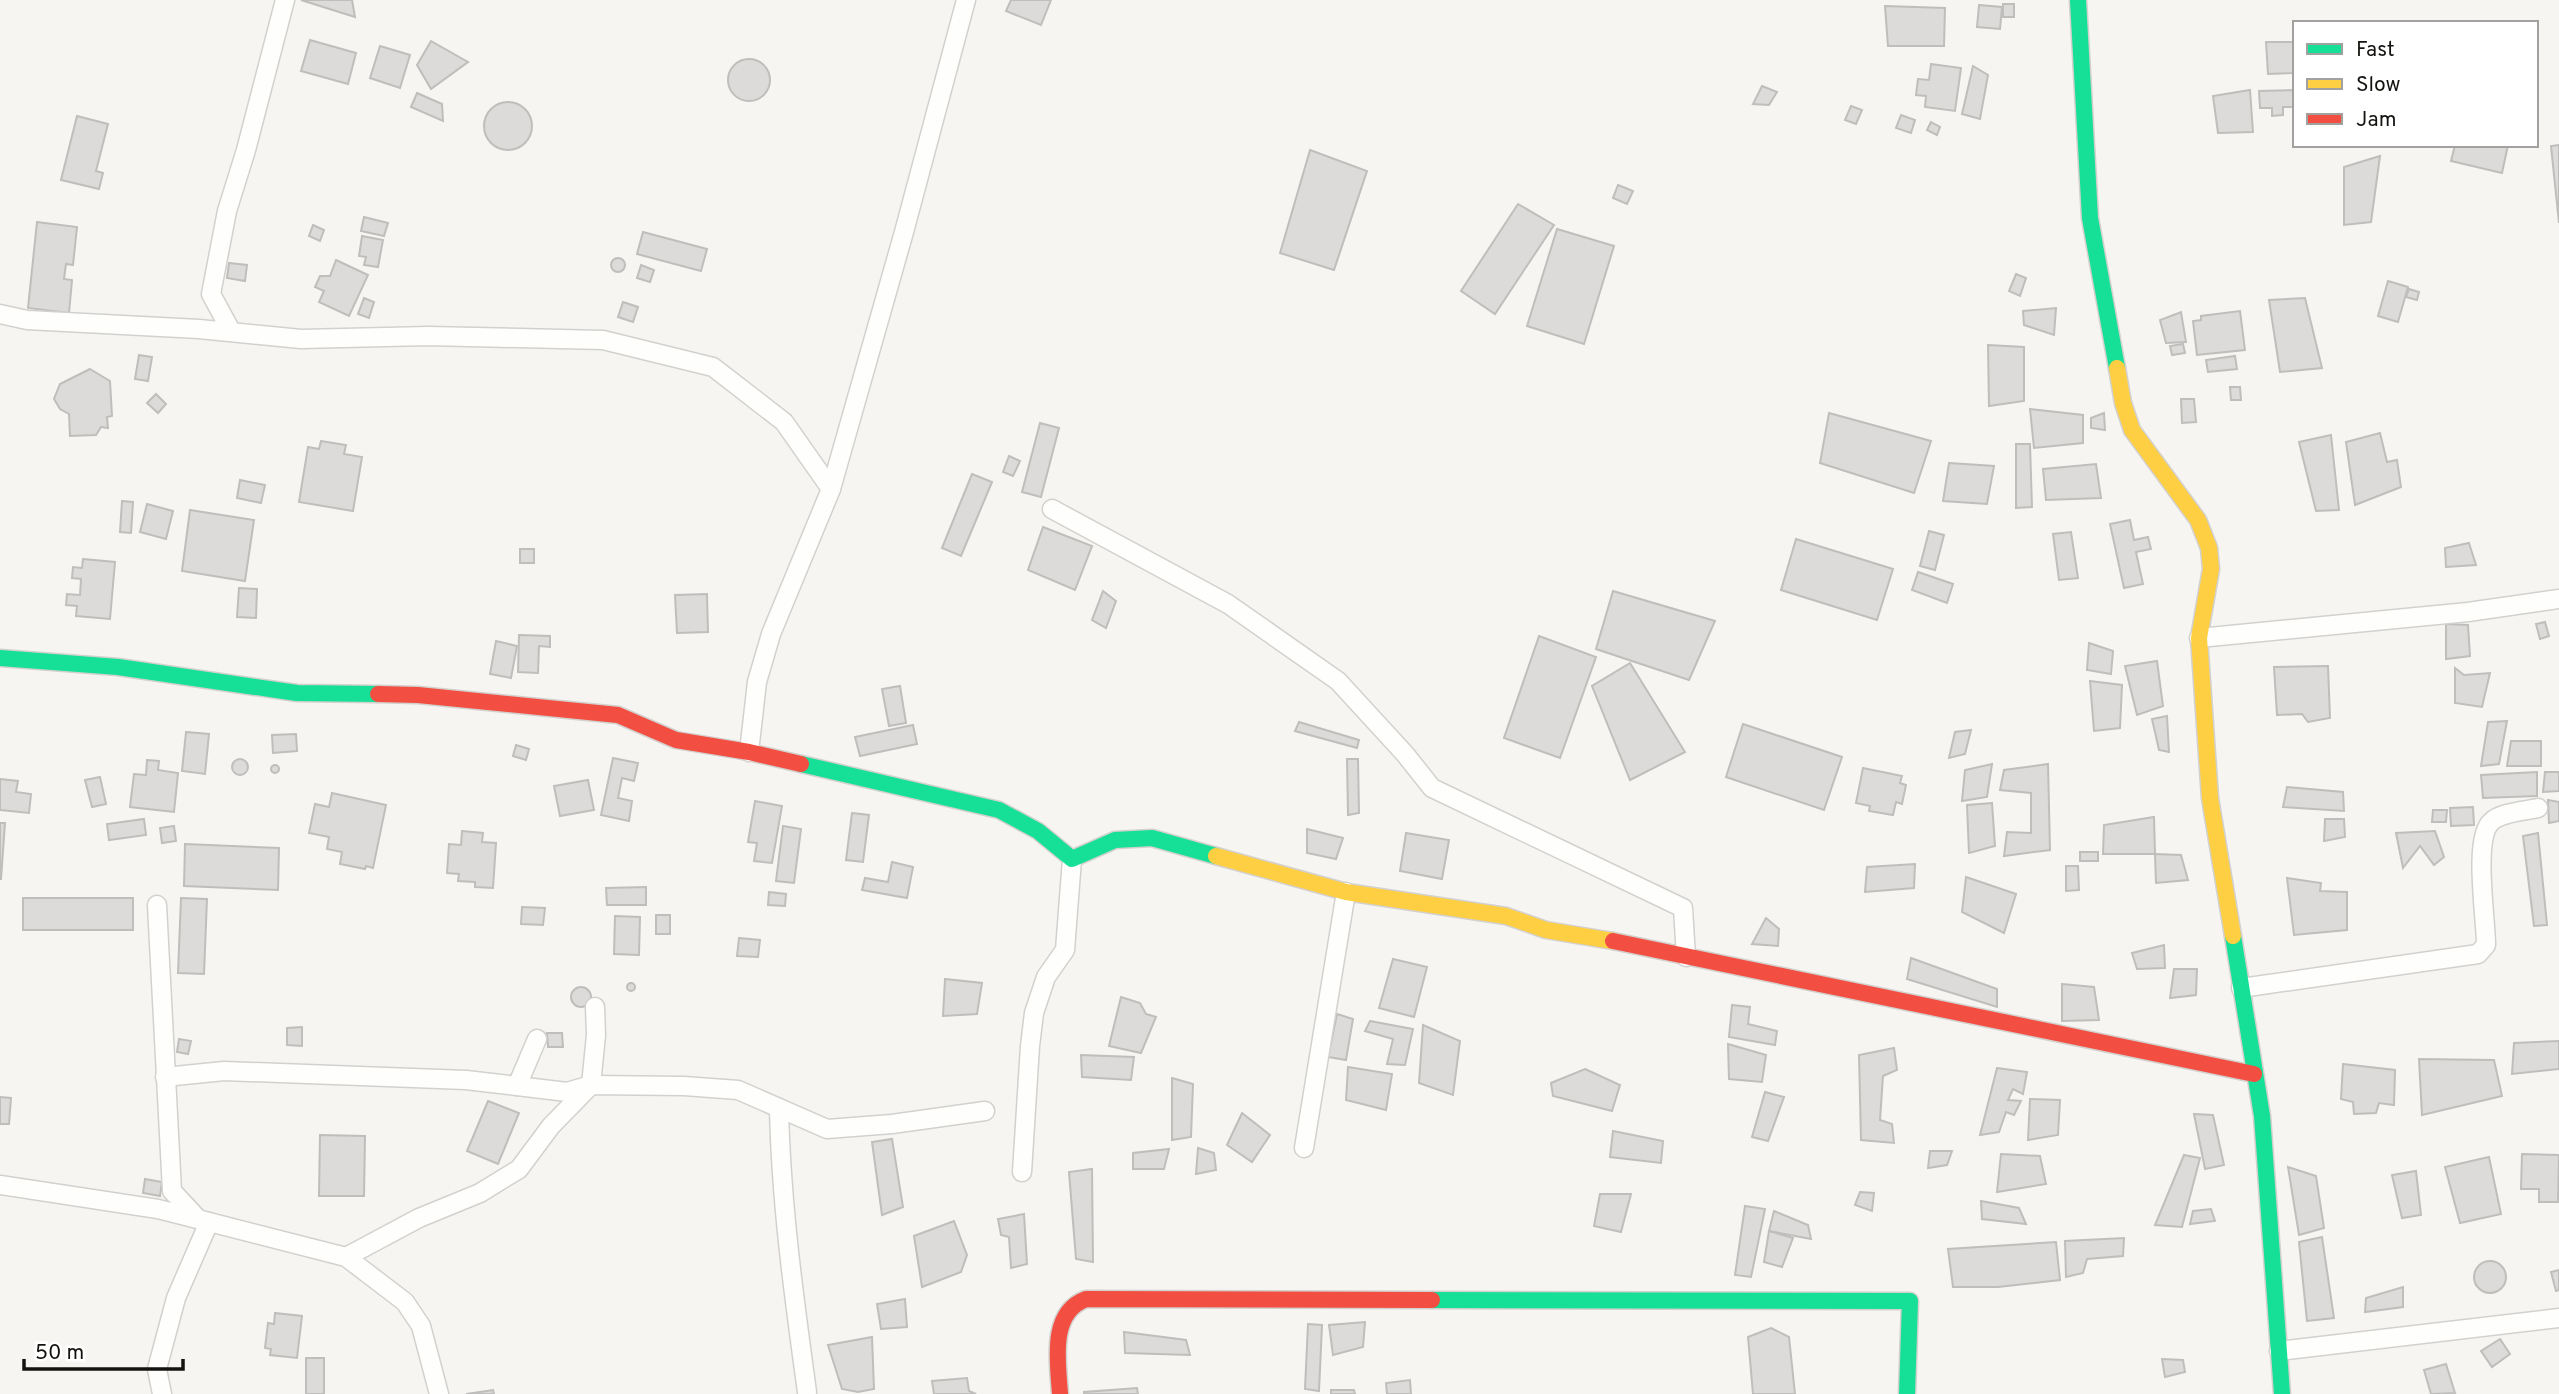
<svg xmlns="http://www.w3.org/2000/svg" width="2559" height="1394" font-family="Overpass,sans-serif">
  <rect width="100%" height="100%" fill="#f7f5f2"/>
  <g fill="#dddbd9" stroke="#bfbebc" stroke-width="2">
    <polygon points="301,0 352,0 355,17"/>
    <polygon points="1011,0 1051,0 1041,25 1006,11"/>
    <rect x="2003" y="4" width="11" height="13"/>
    <polygon points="1979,5 2002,7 2000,29 1977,27"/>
    <polygon points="1885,6 1945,8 1944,46 1888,46"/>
    <polygon points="310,40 356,53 348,84 301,71"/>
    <polygon points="431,41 468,62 431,89 417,65"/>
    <polygon points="2266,42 2293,42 2293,73 2268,74"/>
    <polygon points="380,46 410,55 400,88 370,78"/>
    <circle cx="749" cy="80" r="21"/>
    <polygon points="1931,64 1961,68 1955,111 1925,107 1926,96 1916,95 1918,79 1929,80"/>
    <polygon points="1973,66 1988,75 1980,119 1962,114"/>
    <polygon points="1762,86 1777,92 1769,105 1753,104"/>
    <polygon points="2250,90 2253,132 2218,133 2213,96"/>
    <polygon points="2295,90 2295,107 2283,107 2283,115 2272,116 2272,108 2260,108 2259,91"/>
    <polygon points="417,93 442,104 443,121 411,107"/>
    <circle cx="508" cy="126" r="24"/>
    <polygon points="1851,106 1862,110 1856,124 1845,120"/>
    <polygon points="1901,115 1915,120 1911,133 1896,128"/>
    <polygon points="77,116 108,124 96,171 103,173 99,189 61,180"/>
    <polygon points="1931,122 1940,127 1937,135 1927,130"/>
    <polygon points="2455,145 2508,145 2502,173 2451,161"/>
    <polygon points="2559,145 2559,223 2551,146"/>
    <polygon points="1310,150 1367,171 1334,270 1280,253"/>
    <polygon points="2380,156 2371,222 2344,225 2344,167"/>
    <polygon points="1618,185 1633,191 1627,204 1613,198"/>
    <polygon points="1518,204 1554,225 1495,314 1461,291"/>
    <polygon points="364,217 388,223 384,236 361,231"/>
    <polygon points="37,222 77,227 73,265 66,264 64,279 72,280 69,313 28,308"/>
    <polygon points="313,225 324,230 320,241 309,236"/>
    <polygon points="1557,229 1614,246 1584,344 1527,326"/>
    <polygon points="643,232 707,249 701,271 637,254"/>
    <polygon points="362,236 383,240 378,267 364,265 366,257 359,256"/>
    <circle cx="618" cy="265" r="7"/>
    <polygon points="336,260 368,275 349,316 319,302 324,291 315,287 320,276 330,276"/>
    <polygon points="229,263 247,265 245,281 227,278"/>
    <polygon points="641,265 654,270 650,282 637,278"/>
    <polygon points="2016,274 2026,278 2020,296 2009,291"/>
    <polygon points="2388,281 2408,287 2398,322 2378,316"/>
    <polygon points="2409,289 2419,292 2417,300 2406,297"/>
    <polygon points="364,298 374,302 369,318 358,314"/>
    <polygon points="2305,298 2322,368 2280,372 2269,300"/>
    <polygon points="623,302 638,307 633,322 618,317"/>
    <polygon points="2056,308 2054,335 2024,325 2023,311"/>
    <polygon points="2240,311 2245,350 2197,355 2193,321 2201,320 2201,316"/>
    <polygon points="2181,312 2186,342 2166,343 2160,320"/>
    <polygon points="2183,344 2185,353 2172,355 2170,346"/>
    <polygon points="1988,345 2024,347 2024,401 1989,406"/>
    <polygon points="139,355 152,357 148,381 135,379"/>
    <polygon points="2235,356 2237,369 2208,372 2206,360"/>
    <polygon points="90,369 110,381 112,416 107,417 108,428 101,427 96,435 70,436 69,414 60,409 54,399 60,384"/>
    <polygon points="2230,387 2240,387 2241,400 2231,400"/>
    <polygon points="156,394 166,404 158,413 147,403"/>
    <polygon points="2181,399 2194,399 2196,422 2182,423"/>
    <polygon points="2030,409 2083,415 2083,443 2034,448"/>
    <polygon points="1829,413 1931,441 1914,493 1820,463"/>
    <polygon points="2104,413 2105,430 2091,428 2091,418"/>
    <polygon points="1040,423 1059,428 1041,497 1022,492"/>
    <polygon points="2380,433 2387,462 2397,460 2401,487 2355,505 2346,442"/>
    <polygon points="2331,435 2339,510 2316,511 2299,442"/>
    <polygon points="321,441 346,445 344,454 362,457 353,511 299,502 308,447 319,449"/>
    <polygon points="2016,444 2030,444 2032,507 2016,508"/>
    <polygon points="1009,456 1020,461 1013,476 1003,472"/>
    <polygon points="1949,463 1994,466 1987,504 1943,501"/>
    <polygon points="2096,464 2101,498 2046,500 2043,469"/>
    <polygon points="972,474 992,482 961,556 942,548"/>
    <polygon points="240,480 265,485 261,503 237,498"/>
    <polygon points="122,501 133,502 131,533 120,532"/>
    <polygon points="147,504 173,511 166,539 140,532"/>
    <polygon points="190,510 254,520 245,581 182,571"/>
    <polygon points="2130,520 2134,540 2148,537 2151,549 2136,552 2143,584 2124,588 2110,524"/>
    <polygon points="1043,527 1092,546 1075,590 1028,570"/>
    <polygon points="1929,531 1944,535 1935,570 1920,566"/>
    <polygon points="2071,532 2078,578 2059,580 2053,534"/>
    <polygon points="1796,539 1893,569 1877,620 1781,590"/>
    <polygon points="2469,543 2476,565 2446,567 2445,548"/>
    <rect x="520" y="549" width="14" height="14"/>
    <polygon points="83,559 115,562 110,619 76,616 77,606 66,605 67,594 80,595 81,579 72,578 73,567 82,568"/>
    <polygon points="1918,572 1953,584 1947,603 1912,590"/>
    <polygon points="239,588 257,589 256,618 237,617"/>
    <polygon points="1103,591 1116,601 1106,628 1092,620"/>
    <polygon points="1613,591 1715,621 1689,680 1596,649"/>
    <polygon points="707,594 708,632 677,633 675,595"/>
    <polygon points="2545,622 2549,636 2540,639 2536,624"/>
    <polygon points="2446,624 2468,625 2470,656 2446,659"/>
    <polygon points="519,635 550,636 550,647 539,646 538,673 518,672"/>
    <polygon points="1539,636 1596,657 1560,758 1504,738"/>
    <polygon points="496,641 517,646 511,678 490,674"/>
    <polygon points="2089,643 2113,651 2111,674 2087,670"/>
    <polygon points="2157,661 2163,706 2137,715 2125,666"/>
    <polygon points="1630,663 1685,752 1630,780 1592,686"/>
    <polygon points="2328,666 2330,718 2308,722 2302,714 2277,715 2274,667"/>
    <polygon points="2455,668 2464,675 2490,673 2482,707 2455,703"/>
    <polygon points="2090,681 2122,685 2120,728 2094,731"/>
    <polygon points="900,686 906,723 889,726 882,689"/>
    <polygon points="2167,716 2169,752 2159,750 2152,719"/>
    <polygon points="2507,721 2499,764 2481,766 2488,722"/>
    <polygon points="1299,722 1359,740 1357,748 1295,731"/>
    <polygon points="1743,724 1842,757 1824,810 1726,777"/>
    <polygon points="913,725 917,744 860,756 855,737"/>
    <polygon points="1971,730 1965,754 1949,758 1955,732"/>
    <polygon points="186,732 209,734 205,774 182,771"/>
    <polygon points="296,734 297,751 273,753 272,735"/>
    <polygon points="2511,741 2541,741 2541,766 2507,766"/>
    <polygon points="516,745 529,749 526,760 513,756"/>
    <polygon points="613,758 638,763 634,781 622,778 618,798 632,801 629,821 601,815"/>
    <circle cx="240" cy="767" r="8"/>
    <polygon points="1347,759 1358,759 1359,813 1348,815"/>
    <polygon points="147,760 159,761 158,770 178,773 174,812 130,807 134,774 146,775"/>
    <polygon points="1992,764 1987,797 1962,801 1965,770"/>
    <polygon points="2048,764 2050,850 2004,856 2007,832 2031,833 2031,793 2000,790 2004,770"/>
    <circle cx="275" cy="769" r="4"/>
    <polygon points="1863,768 1902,776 1900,783 1906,785 1902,804 1896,802 1893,815 1869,811 1870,806 1856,803"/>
    <polygon points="2537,772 2537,796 2483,798 2481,775"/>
    <polygon points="2545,772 2559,772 2559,791 2543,792"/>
    <polygon points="100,777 106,804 92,807 85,780"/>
    <polygon points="0,779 18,781 16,792 31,794 29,813 0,810"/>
    <polygon points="588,780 594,810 560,816 554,786"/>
    <polygon points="2287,787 2343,792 2344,811 2283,807"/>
    <polygon points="332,793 386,805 373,868 366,866 365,869 340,864 342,852 327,849 329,837 309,833 315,804 329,807"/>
    <polygon points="2548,800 2559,802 2559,821 2549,823"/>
    <polygon points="755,801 782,806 772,863 754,861 757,843 748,842"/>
    <polygon points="1992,803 1995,846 1969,853 1967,805"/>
    <polygon points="2473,807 2474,825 2451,826 2450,808"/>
    <polygon points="2433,810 2447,810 2446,822 2432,822"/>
    <polygon points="852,813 869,815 863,862 846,860"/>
    <polygon points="2154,817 2155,854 2103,854 2104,825"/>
    <polygon points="144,819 146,835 109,840 107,824"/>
    <polygon points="2325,819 2344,819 2345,837 2324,841"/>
    <polygon points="0,823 5,823 1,879 0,879"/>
    <polygon points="174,826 176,841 162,843 160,828"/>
    <polygon points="783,826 801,829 794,883 776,881"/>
    <polygon points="1307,829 1343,838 1336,859 1307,853"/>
    <polygon points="462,831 483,833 482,842 496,843 493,888 475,887 475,882 458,881 459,874 447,873 449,844 461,845"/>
    <polygon points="2435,831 2444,857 2434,865 2420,846 2403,868 2396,833"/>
    <polygon points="1406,833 1449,840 1442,879 1400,871"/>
    <polygon points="2538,833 2547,925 2534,926 2523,836"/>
    <polygon points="185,844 279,848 278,890 184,886"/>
    <rect x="2080" y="852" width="18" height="9"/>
    <polygon points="2155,854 2181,855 2188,880 2156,883"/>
    <polygon points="892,862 913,867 907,898 862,890 865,878 888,882"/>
    <polygon points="1915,864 1914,888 1865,892 1867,867"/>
    <polygon points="2066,866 2078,866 2079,890 2066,891"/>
    <polygon points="1966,877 2016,894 2004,933 1962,912"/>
    <polygon points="2287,878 2321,883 2320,891 2347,892 2347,930 2294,935"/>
    <polygon points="646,887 646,905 607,905 606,888"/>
    <polygon points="769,892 786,894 785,906 768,905"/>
    <rect x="23" y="898" width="110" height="32"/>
    <polygon points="181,898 207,899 204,974 178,973"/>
    <polygon points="522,907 545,908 543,925 521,924"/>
    <rect x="656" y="915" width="14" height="19"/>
    <polygon points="615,916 640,917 639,955 614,954"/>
    <polygon points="1766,918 1779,929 1778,946 1752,944"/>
    <polygon points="739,938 760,940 758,957 737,956"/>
    <polygon points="2164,945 2165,968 2137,969 2132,953"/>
    <polygon points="1911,958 1997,989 1997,1007 1907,979"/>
    <polygon points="1393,959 1427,967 1414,1017 1379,1008"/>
    <polygon points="2174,969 2197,969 2196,995 2170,998"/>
    <polygon points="945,979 982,983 977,1014 943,1016"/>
    <circle cx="631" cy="987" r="4"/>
    <polygon points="2062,984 2094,987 2099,1020 2062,1021"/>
    <circle cx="581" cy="997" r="10"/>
    <polygon points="1121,997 1140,1003 1146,1014 1156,1017 1141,1053 1109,1046"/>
    <polygon points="1732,1005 1750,1007 1748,1024 1777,1031 1775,1045 1729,1037"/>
    <polygon points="1337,1014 1353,1019 1346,1060 1328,1057"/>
    <polygon points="1370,1021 1413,1029 1405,1065 1387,1064 1393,1039 1365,1031"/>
    <polygon points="1423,1025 1460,1041 1453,1095 1419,1083"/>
    <polygon points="302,1027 302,1046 287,1045 287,1028"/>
    <polygon points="547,1033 562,1033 563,1047 548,1047"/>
    <polygon points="179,1039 191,1041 188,1054 177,1052"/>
    <polygon points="2559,1041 2559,1069 2512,1074 2514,1043"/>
    <polygon points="1728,1044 1766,1055 1762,1082 1729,1079"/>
    <polygon points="1894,1048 1897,1070 1883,1076 1880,1120 1892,1124 1894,1143 1861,1140 1859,1055"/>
    <polygon points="1081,1055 1134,1057 1131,1080 1082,1077"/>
    <polygon points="2419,1059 2494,1060 2502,1096 2422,1115"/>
    <polygon points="2343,1064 2395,1070 2394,1105 2379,1103 2376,1113 2354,1114 2353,1102 2341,1099"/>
    <polygon points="1348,1067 1392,1074 1386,1110 1346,1100"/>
    <polygon points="1997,1068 2027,1072 2023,1094 2013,1089 2008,1100 2021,1101 2014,1115 2006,1112 1999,1132 1980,1135"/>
    <polygon points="1585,1069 1620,1085 1612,1111 1553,1096 1551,1083"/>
    <polygon points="1172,1078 1193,1084 1191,1137 1172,1140"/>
    <polygon points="1765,1092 1784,1097 1768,1141 1752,1137"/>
    <polygon points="0,1097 11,1098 9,1124 0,1124"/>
    <polygon points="2030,1099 2060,1100 2058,1135 2028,1140"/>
    <polygon points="488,1101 519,1113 498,1164 467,1151"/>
    <polygon points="1242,1113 1270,1135 1252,1162 1227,1145"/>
    <polygon points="2194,1114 2213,1115 2224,1165 2205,1169"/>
    <polygon points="1613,1131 1663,1141 1661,1163 1610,1157"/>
    <polygon points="320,1135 365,1136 364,1196 319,1196"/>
    <polygon points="892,1139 903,1207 882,1215 872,1142"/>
    <polygon points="1198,1148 1214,1153 1216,1170 1196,1174"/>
    <polygon points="1169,1149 1164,1169 1133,1169 1133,1153"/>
    <polygon points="1930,1151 1952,1151 1947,1165 1928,1168"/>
    <polygon points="2001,1154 2040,1156 2046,1184 1997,1192"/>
    <polygon points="2522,1154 2559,1155 2558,1202 2539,1202 2539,1189 2521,1189"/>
    <polygon points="2184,1155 2200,1158 2182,1227 2155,1225"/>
    <polygon points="2489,1157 2501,1214 2460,1223 2445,1167"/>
    <polygon points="2288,1167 2316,1176 2324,1228 2299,1235"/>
    <polygon points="1092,1169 1093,1262 1076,1259 1069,1172"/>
    <polygon points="2416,1171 2421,1215 2402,1218 2392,1175"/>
    <polygon points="145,1179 162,1182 160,1196 143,1193"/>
    <polygon points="1860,1192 1874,1193 1872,1211 1855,1205"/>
    <polygon points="1600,1194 1631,1194 1621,1232 1594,1226"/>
    <polygon points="1981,1201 2019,1208 2026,1224 1982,1219"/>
    <polygon points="1745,1206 1765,1209 1751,1277 1735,1275"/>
    <polygon points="2211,1209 2215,1221 2190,1224 2193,1211"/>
    <polygon points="1774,1211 1808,1225 1811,1239 1769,1231"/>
    <polygon points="1024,1214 1027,1264 1011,1268 1009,1237 1001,1235 998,1219"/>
    <polygon points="954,1221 967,1255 961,1272 922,1287 914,1236"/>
    <polygon points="1769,1231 1793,1238 1782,1267 1764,1262"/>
    <polygon points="2322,1237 2334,1318 2307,1321 2299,1242"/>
    <polygon points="2124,1238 2123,1256 2087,1259 2083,1273 2066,1277 2065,1241"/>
    <polygon points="2056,1242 2060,1280 1998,1287 1953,1287 1948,1249"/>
    <circle cx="2490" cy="1277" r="16"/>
    <polygon points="2559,1270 2559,1290 2556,1291 2551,1272"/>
    <polygon points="2403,1287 2403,1307 2365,1312 2366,1298"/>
    <polygon points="905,1299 907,1327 881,1329 877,1304"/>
    <polygon points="275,1313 302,1316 297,1358 270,1355 271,1349 265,1348 268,1323 274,1324"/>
    <polygon points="1365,1322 1363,1347 1333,1355 1329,1325"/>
    <polygon points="1308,1324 1322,1325 1319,1391 1305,1389"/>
    <polygon points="1771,1328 1789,1337 1795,1394 1753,1394 1748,1337"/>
    <polygon points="1124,1332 1186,1340 1190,1355 1125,1353"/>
    <polygon points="872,1337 874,1389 858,1392 842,1389 828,1345"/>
    <polygon points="2500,1339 2510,1354 2492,1367 2481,1351"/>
    <rect x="306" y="1358" width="18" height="36"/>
    <polygon points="2162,1359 2183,1360 2185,1372 2165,1377"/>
    <polygon points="2446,1364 2455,1393 2431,1394 2424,1370"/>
    <polygon points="967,1378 969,1391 976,1394 934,1394 932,1381"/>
    <polygon points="1410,1380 1411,1394 1387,1394 1386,1383"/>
    <polygon points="1137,1388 1138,1394 1084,1394 1084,1392"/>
    <polygon points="493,1390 494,1394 466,1394"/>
    <polygon points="1331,1390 1354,1390 1355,1394 1331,1394"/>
  </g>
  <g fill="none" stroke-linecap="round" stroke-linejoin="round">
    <defs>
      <g id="street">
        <polyline points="0,314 27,320 199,329 301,339 428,336 603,340 713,367 784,422 831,489"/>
        <polyline points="231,331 211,294 227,211 246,150 285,0"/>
        <polyline points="1052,509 1228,604 1338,681 1405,754 1432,788 1683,908 1686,957"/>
        <polyline points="2199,638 2468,612 2559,599"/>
        <polyline points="749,752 757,682 771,634 831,489 904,232 966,0"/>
        <polyline points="157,905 172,1191 198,1219"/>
        <path d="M2241,988L2478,954L2486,945C2486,918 2473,839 2491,822C2501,812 2525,811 2538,808"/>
        <polyline points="165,1077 224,1071 466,1080 517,1086 537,1039"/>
        <polyline points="517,1086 567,1092 591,1085 684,1086 738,1090 827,1129 892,1124 985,1111"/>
        <path d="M779,1108C781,1204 794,1297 807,1392"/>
        <polyline points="1304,1148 1346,892"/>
        <polyline points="1022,1172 1030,1046 1034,1013 1046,977 1065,950 1072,859"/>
        <polyline points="0,1185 158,1209 346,1257 405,1302 421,1326 439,1394"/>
        <polyline points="346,1257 419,1218 480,1193 519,1169 551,1126 591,1085 596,1035 595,1007"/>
        <polyline points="2279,1351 2559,1318"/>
        <polyline points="162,1394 157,1369 176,1298 209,1222"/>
      </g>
      <g id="fast">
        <polyline points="2078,0 2090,218 2117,368"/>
        <polyline points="0,658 118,667 297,693 378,694"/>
        <polyline points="801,764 999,810 1038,831 1072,859 1115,840 1152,838 1216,856"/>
        <polyline points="2233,936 2262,1116 2282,1394"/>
        <polyline points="1432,1300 1910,1301 1907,1394"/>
      </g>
      <g id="slow">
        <polyline points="2117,368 2123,403 2132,430 2198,520 2209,548 2211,569 2199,638 2210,798 2233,936"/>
        <polyline points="1216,856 1346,892 1506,916 1546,930 1613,941"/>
      </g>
      <g id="jam">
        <polyline points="378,694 418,695 618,715 676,740 749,752 801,764"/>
        <polyline points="1613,941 2254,1074"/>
        <path d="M1060,1394C1058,1362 1049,1313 1086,1299L1432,1300"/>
      </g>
    </defs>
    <use href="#street" stroke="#d3d1ce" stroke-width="21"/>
    <use href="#fast" stroke="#d3d1ce" stroke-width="19"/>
    <use href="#slow" stroke="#d3d1ce" stroke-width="19"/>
    <use href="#jam" stroke="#d3d1ce" stroke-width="19"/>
    <use href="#street" stroke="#fefefd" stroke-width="18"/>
    <use href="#fast" stroke="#16e098" stroke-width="16"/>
    <use href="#slow" stroke="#ffcf43" stroke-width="16"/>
    <use href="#jam" stroke="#f24e42" stroke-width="16"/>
  </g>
  <rect x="2293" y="21" width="245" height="126" fill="#ffffff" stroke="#a1a19f" stroke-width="2"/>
  <rect x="2307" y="44" width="35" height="10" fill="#16e098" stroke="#a1a19f" stroke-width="2"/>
  <text x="2356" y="56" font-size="21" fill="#141310">Fast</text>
  <rect x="2307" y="79" width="35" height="10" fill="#ffcf43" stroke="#a1a19f" stroke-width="2"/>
  <text x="2356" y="91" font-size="21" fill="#141310">Slow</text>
  <rect x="2307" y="114" width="35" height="10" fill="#f24e42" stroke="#a1a19f" stroke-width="2"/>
  <text x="2356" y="126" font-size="21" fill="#141310">Jam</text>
  <path d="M24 1359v10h159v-10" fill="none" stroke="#141310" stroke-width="3.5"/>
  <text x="35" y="1359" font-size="21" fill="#141310" stroke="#ffffff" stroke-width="5" paint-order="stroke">50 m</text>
</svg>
